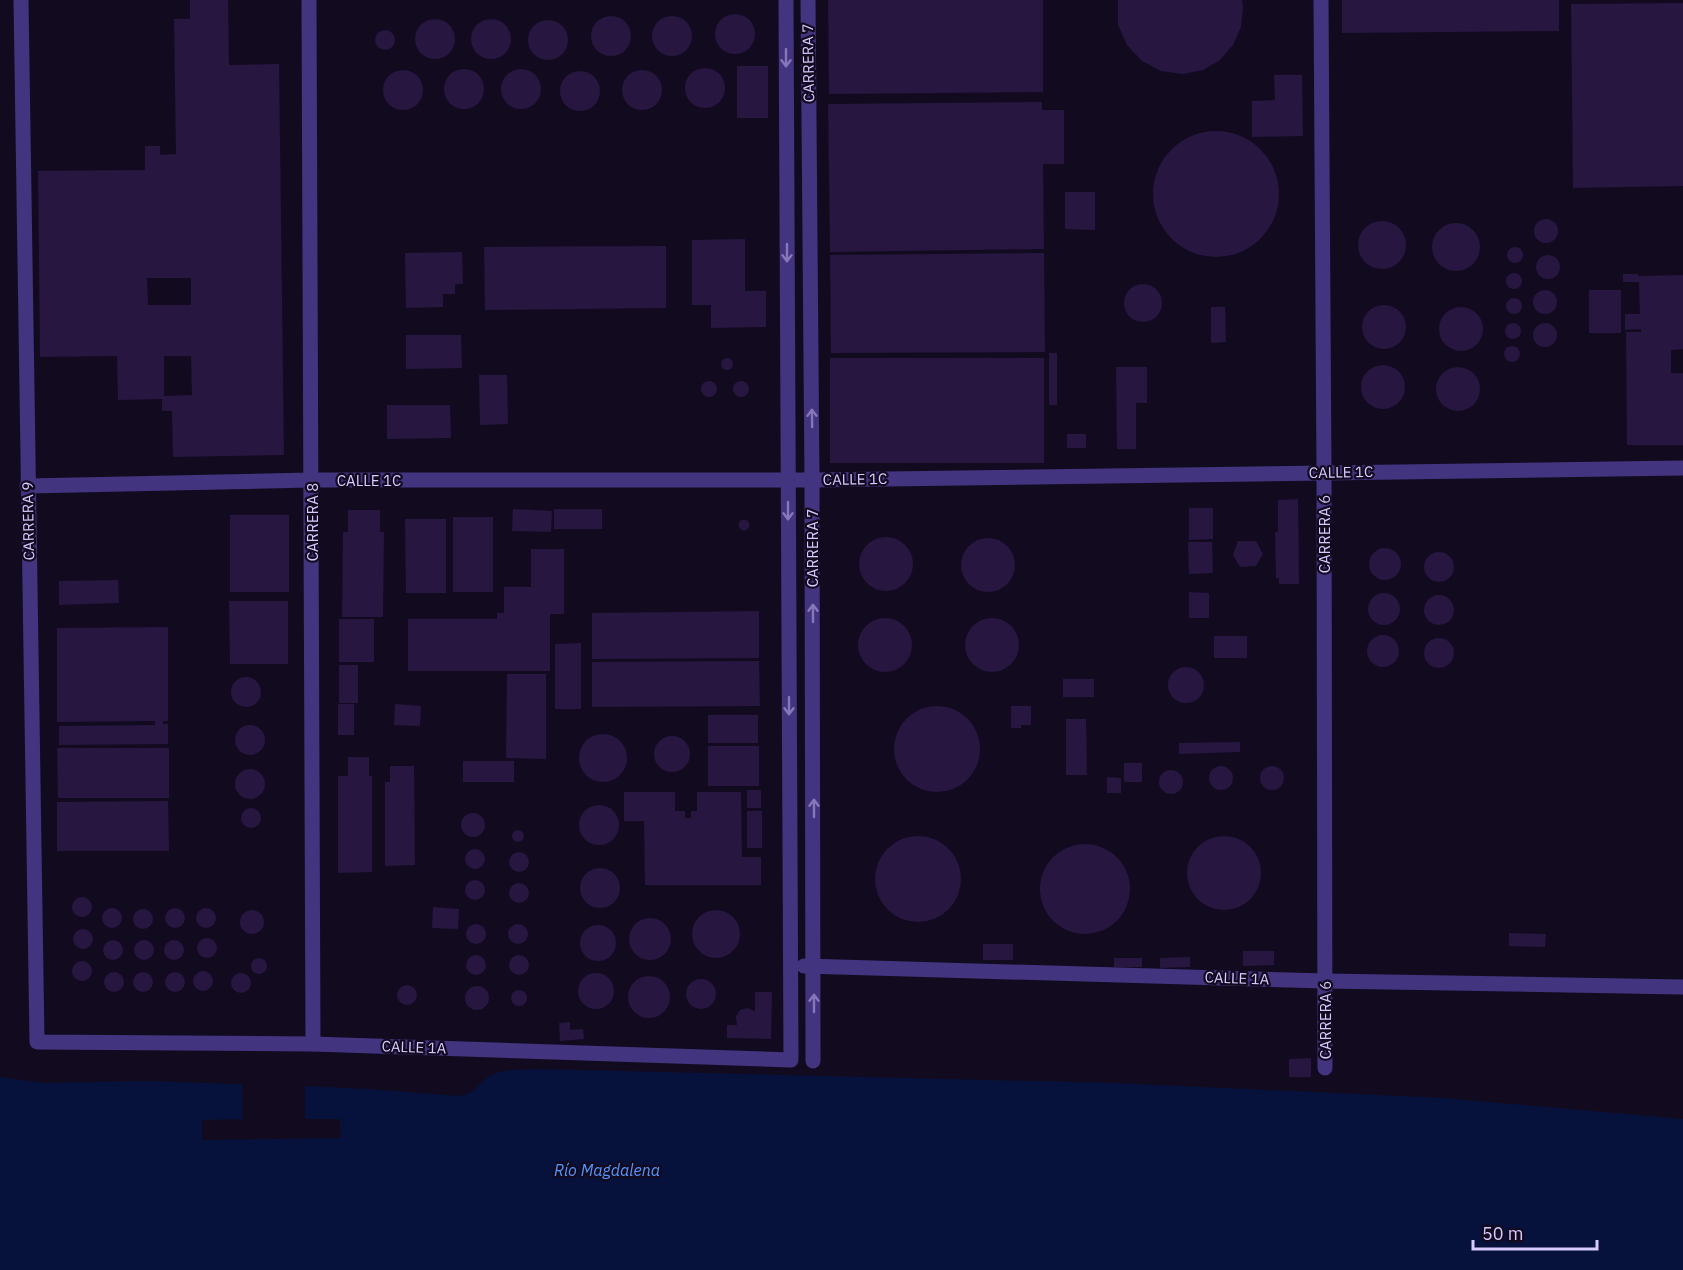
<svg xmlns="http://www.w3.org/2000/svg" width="1683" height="1270" font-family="'IBM Plex Sans',sans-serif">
  <rect width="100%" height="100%" fill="#120b1f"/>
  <path fill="#07123c" d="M541,1069L1114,1083L1443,1098L1683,1119V1270H0V1077L44,1083L145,1081L305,1086L367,1089L459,1096C475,1094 477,1084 490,1076C504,1068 526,1070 541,1069Z"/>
  <polygon fill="#120b1f" points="242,1084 305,1086 305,1119 340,1119 341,1138 202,1140 202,1120 243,1119"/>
  <g fill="#261640" fill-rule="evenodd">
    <path d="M190,0H228L229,65L279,64L284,455L173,457L172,411H162V399L118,400L117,356L40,357L38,171L145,170V146H160V155L176,154L174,19H190ZM147,278H191V305H148ZM164,356H191L192,395L164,396Z"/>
    <polygon points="828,0 1043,0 1043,92 829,94"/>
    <polygon points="1118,0 1242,0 1243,7 1241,27 1233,45 1220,60 1203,70 1183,74 1161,71 1142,61 1127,45 1118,25"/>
    <polygon points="1342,0 1559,0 1559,31 1342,33"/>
    <polygon points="1683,3 1683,186 1573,188 1571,4"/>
    <circle cx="735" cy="34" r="20"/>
    <circle cx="611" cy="36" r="20"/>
    <circle cx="672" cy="36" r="20"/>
    <circle cx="491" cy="39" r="20"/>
    <circle cx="435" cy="39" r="20"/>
    <circle cx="548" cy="40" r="20"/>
    <circle cx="385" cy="40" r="10"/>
    <rect x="737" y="66" width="31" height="52"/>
    <circle cx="705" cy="88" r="20"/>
    <circle cx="521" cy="89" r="20"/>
    <circle cx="464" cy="89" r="20"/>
    <circle cx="403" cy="90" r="20"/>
    <circle cx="642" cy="90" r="20"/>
    <circle cx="580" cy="91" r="20"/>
    <polygon points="1274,75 1302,75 1303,136 1252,137 1252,101 1275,100"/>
    <polygon points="1042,102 1042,110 1064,110 1064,164 1043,164 1044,249 830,252 828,104"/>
    <circle cx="1216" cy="194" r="63"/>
    <polygon points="1065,192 1095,192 1095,230 1065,229"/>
    <circle cx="1546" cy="231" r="12"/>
    <circle cx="1382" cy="245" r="24"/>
    <circle cx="1456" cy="247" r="24"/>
    <polygon points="745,239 745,291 766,291 766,327 711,328 711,305 692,305 692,240"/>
    <polygon points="666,246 666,308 485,310 484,247"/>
    <circle cx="1515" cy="255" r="8"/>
    <polygon points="462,252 463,284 455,284 455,294 443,294 443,307 406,308 405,253"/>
    <polygon points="1044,253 1045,352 831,353 830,255"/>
    <circle cx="1548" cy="267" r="12"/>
    <circle cx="1514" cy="281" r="8"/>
    <polygon points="1623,274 1638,274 1638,276 1683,275 1683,349 1671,350 1671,373 1683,373 1683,445 1627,445 1626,332 1641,332 1641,329 1625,330 1625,314 1640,314 1639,282 1623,282"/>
    <circle cx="1143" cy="303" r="19"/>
    <circle cx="1545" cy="302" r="12"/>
    <rect x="1589" y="290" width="32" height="43"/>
    <circle cx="1514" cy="306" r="8"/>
    <circle cx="1384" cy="327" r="22"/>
    <polygon points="1211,307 1225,307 1226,342 1211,343"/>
    <circle cx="1461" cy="329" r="22"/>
    <circle cx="1513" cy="331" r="8"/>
    <circle cx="1545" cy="335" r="12"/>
    <polygon points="406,335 461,335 462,368 406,369"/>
    <circle cx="1512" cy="354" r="8"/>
    <rect x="1049" y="353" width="8" height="52"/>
    <circle cx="727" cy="364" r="6"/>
    <rect x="830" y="358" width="214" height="105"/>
    <circle cx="1383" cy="387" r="22"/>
    <polygon points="1116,367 1147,367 1147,403 1136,403 1136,449 1117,449"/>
    <circle cx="1458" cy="389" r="22"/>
    <polygon points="479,375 507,375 508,424 480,425"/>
    <circle cx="709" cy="389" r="8"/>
    <circle cx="741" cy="389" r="8"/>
    <polygon points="387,405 450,405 451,438 387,439"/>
    <rect x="1067" y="434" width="19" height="14"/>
    <polygon points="1298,499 1299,584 1279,584 1279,578 1276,578 1275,532 1278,532 1278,500"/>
    <polygon points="1189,508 1213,508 1213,539 1189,540"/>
    <polygon points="513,509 552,511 551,532 512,531"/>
    <rect x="554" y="509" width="48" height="20"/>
    <polygon points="348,510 380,510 380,532 384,532 383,617 342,617 343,532 348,532"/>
    <rect x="230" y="515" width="59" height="77"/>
    <rect x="453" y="517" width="40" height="75"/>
    <polygon points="405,519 446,519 446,593 406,593"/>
    <circle cx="744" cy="525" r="5.5"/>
    <circle cx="886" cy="564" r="27"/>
    <circle cx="988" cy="565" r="27"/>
    <polygon points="1238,541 1256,541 1263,554 1256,566 1240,567 1233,555"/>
    <polygon points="1188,542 1212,542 1213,573 1189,574"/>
    <circle cx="1385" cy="564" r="16"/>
    <polygon points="531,549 564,549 564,614 550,614 550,671 408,671 408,619 497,619 497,613 504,613 504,587 531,587"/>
    <circle cx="1439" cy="567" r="15"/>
    <polygon points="118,580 119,603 59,605 59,581"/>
    <polygon points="1189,592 1209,593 1209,618 1189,618"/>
    <circle cx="1384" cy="609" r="16"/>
    <circle cx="1439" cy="610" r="15"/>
    <polygon points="229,601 288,601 288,664 230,664"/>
    <polygon points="759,611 759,658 592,659 592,613"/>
    <circle cx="885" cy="645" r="27"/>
    <circle cx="992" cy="645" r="27"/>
    <rect x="339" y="619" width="35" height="43"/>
    <polygon points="168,627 168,721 163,721 163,724 168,724 168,744 59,745 59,726 155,725 155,721 57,722 57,628"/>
    <circle cx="1383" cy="651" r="16"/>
    <rect x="1214" y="636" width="33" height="22"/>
    <circle cx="1439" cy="653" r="15"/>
    <polygon points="581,643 581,709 555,709 555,644"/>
    <polygon points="759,661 760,706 592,707 592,662"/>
    <rect x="339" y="665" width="19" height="38"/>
    <circle cx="1186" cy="685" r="18"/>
    <polygon points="507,674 546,674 546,759 506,758"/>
    <circle cx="246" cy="692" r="15"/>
    <rect x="1063" y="679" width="31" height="18"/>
    <rect x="338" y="704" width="16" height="31"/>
    <polygon points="395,704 421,706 420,726 394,725"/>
    <polygon points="1011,706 1031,706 1031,725 1021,725 1021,728 1011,728"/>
    <circle cx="937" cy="749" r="43"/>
    <rect x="708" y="715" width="50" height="28"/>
    <polygon points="1066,719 1086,719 1087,775 1066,775"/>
    <circle cx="250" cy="740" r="15"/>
    <circle cx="603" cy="758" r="24"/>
    <circle cx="672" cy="754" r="18"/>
    <polygon points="1240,742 1240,752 1179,754 1179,743"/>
    <rect x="708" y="746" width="51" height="40"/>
    <polygon points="57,748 169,748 169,798 58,798"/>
    <polygon points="348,757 369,757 369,776 372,776 372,872 338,873 338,776 348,776"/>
    <rect x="463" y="761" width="51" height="21"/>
    <rect x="1124" y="763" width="18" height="19"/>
    <circle cx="1272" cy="778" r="12"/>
    <circle cx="1221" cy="778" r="12"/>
    <polygon points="390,766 414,766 415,865 385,866 385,782 390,782"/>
    <circle cx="250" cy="784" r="15"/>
    <circle cx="1171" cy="782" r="12"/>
    <polygon points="1107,777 1121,778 1121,793 1107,793"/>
    <rect x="747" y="790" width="14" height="18"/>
    <polygon points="624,792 675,792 675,811 685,811 685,818 691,818 691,811 697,811 697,792 741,792 742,857 761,857 761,885 645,885 644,821 624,821"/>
    <polygon points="168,801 169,851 57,851 57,802"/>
    <circle cx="599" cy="825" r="20"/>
    <circle cx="251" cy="818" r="10"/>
    <rect x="747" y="811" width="15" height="37"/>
    <circle cx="473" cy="825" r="12"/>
    <circle cx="518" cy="836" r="6"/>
    <circle cx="918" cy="879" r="43"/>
    <circle cx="1224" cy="873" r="37"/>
    <circle cx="1085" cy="889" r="45"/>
    <circle cx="475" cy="859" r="10"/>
    <circle cx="519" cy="862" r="10"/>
    <circle cx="600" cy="888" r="20"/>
    <circle cx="475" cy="890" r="10"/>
    <circle cx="519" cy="893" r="10"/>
    <circle cx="82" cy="907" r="10"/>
    <polygon points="433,907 459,909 458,929 432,928"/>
    <circle cx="206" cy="918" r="10"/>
    <circle cx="112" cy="918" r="10"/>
    <circle cx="175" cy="918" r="10"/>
    <circle cx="143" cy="919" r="10"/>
    <circle cx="716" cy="934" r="24"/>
    <circle cx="252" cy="922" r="12"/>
    <circle cx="650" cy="939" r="21"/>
    <circle cx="476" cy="934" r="10"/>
    <circle cx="518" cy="934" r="10"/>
    <circle cx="598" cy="943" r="18"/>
    <circle cx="83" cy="939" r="10"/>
    <polygon points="1509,933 1546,934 1545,947 1509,946"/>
    <circle cx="207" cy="948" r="10"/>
    <circle cx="113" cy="950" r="10"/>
    <circle cx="174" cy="950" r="10"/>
    <circle cx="144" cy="950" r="10"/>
    <rect x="983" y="944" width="30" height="16"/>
    <polygon points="1243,951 1274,951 1274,965 1243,966"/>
    <circle cx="519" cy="965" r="10"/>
    <circle cx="476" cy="965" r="10"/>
    <polygon points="1190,957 1190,967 1160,968 1160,958"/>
    <circle cx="259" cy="966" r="8"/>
    <rect x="1114" y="958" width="28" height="9"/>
    <circle cx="82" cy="971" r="10"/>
    <circle cx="203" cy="981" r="10"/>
    <circle cx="143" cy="982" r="10"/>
    <circle cx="114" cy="982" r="10"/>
    <circle cx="175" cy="982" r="10"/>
    <circle cx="241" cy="983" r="10"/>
    <circle cx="596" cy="991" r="18"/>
    <circle cx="649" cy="997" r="21"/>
    <circle cx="701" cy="994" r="15"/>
    <circle cx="407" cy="995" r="10"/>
    <circle cx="477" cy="998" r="12"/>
    <circle cx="519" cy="998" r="8"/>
    <polygon points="755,992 772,992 771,1039 727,1038 727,1025 737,1025 736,1016 740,1010 747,1008 755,1011"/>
    <polygon points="570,1022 570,1030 583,1029 584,1039 560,1041 559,1023"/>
    <polygon points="1311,1058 1311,1077 1289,1077 1289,1059"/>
  </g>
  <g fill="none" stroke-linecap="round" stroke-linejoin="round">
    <g stroke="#433480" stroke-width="15">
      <polyline points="21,0 37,1042 313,1044 791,1060 786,0"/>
      <polyline points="309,0 313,1044"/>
      <polyline points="808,0 812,480 813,1061"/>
      <polyline points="1321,0 1324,472 1325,1068"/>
      <polyline points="27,486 311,480 812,480 1683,468"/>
      <polyline points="804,966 1325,981 1683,987"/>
    </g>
  </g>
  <defs><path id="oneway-shaft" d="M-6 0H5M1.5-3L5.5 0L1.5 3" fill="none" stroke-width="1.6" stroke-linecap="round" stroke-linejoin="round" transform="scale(1.5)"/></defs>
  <g stroke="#8677b9">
    <use href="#oneway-shaft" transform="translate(786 58) rotate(90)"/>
    <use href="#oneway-shaft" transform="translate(787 253) rotate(90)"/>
    <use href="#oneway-shaft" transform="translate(812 418) rotate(-91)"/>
    <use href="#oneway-shaft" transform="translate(788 511) rotate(90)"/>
    <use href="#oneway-shaft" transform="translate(813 613) rotate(-90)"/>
    <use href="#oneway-shaft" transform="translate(789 706) rotate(90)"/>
    <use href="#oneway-shaft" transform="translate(814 808) rotate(-90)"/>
    <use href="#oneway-shaft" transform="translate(814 1003) rotate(-90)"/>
  </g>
  <g text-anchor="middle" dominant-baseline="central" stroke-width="4.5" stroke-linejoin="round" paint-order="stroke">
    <g font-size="15" fill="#d8c9ff" stroke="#120b1f">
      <text transform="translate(808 63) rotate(-91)">CARRERA 7</text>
      <text transform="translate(1341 472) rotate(-1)">CALLE 1C</text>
      <text transform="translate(855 479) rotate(-1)">CALLE 1C</text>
      <text x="369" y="480">CALLE 1C</text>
      <text transform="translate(28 521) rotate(-91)">CARRERA 9</text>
      <text transform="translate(312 522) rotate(-90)">CARRERA 8</text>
      <text transform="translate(1324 534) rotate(-90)">CARRERA 6</text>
      <text transform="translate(812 548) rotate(-90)">CARRERA 7</text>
      <text transform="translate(1237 978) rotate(2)">CALLE 1A</text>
      <text transform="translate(1325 1020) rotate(-90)">CARRERA 6</text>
      <text transform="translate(414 1047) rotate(2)">CALLE 1A</text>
    </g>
    <g font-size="16" font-style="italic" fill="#5796ff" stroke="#120b1f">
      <text x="607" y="1170">Río Magdalena</text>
    </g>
  </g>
  <path d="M1473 1240v9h124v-9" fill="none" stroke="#d8c9ff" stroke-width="3"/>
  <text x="1482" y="1240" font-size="18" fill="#d8c9ff" stroke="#120b1f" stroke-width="4.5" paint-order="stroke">50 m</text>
</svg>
